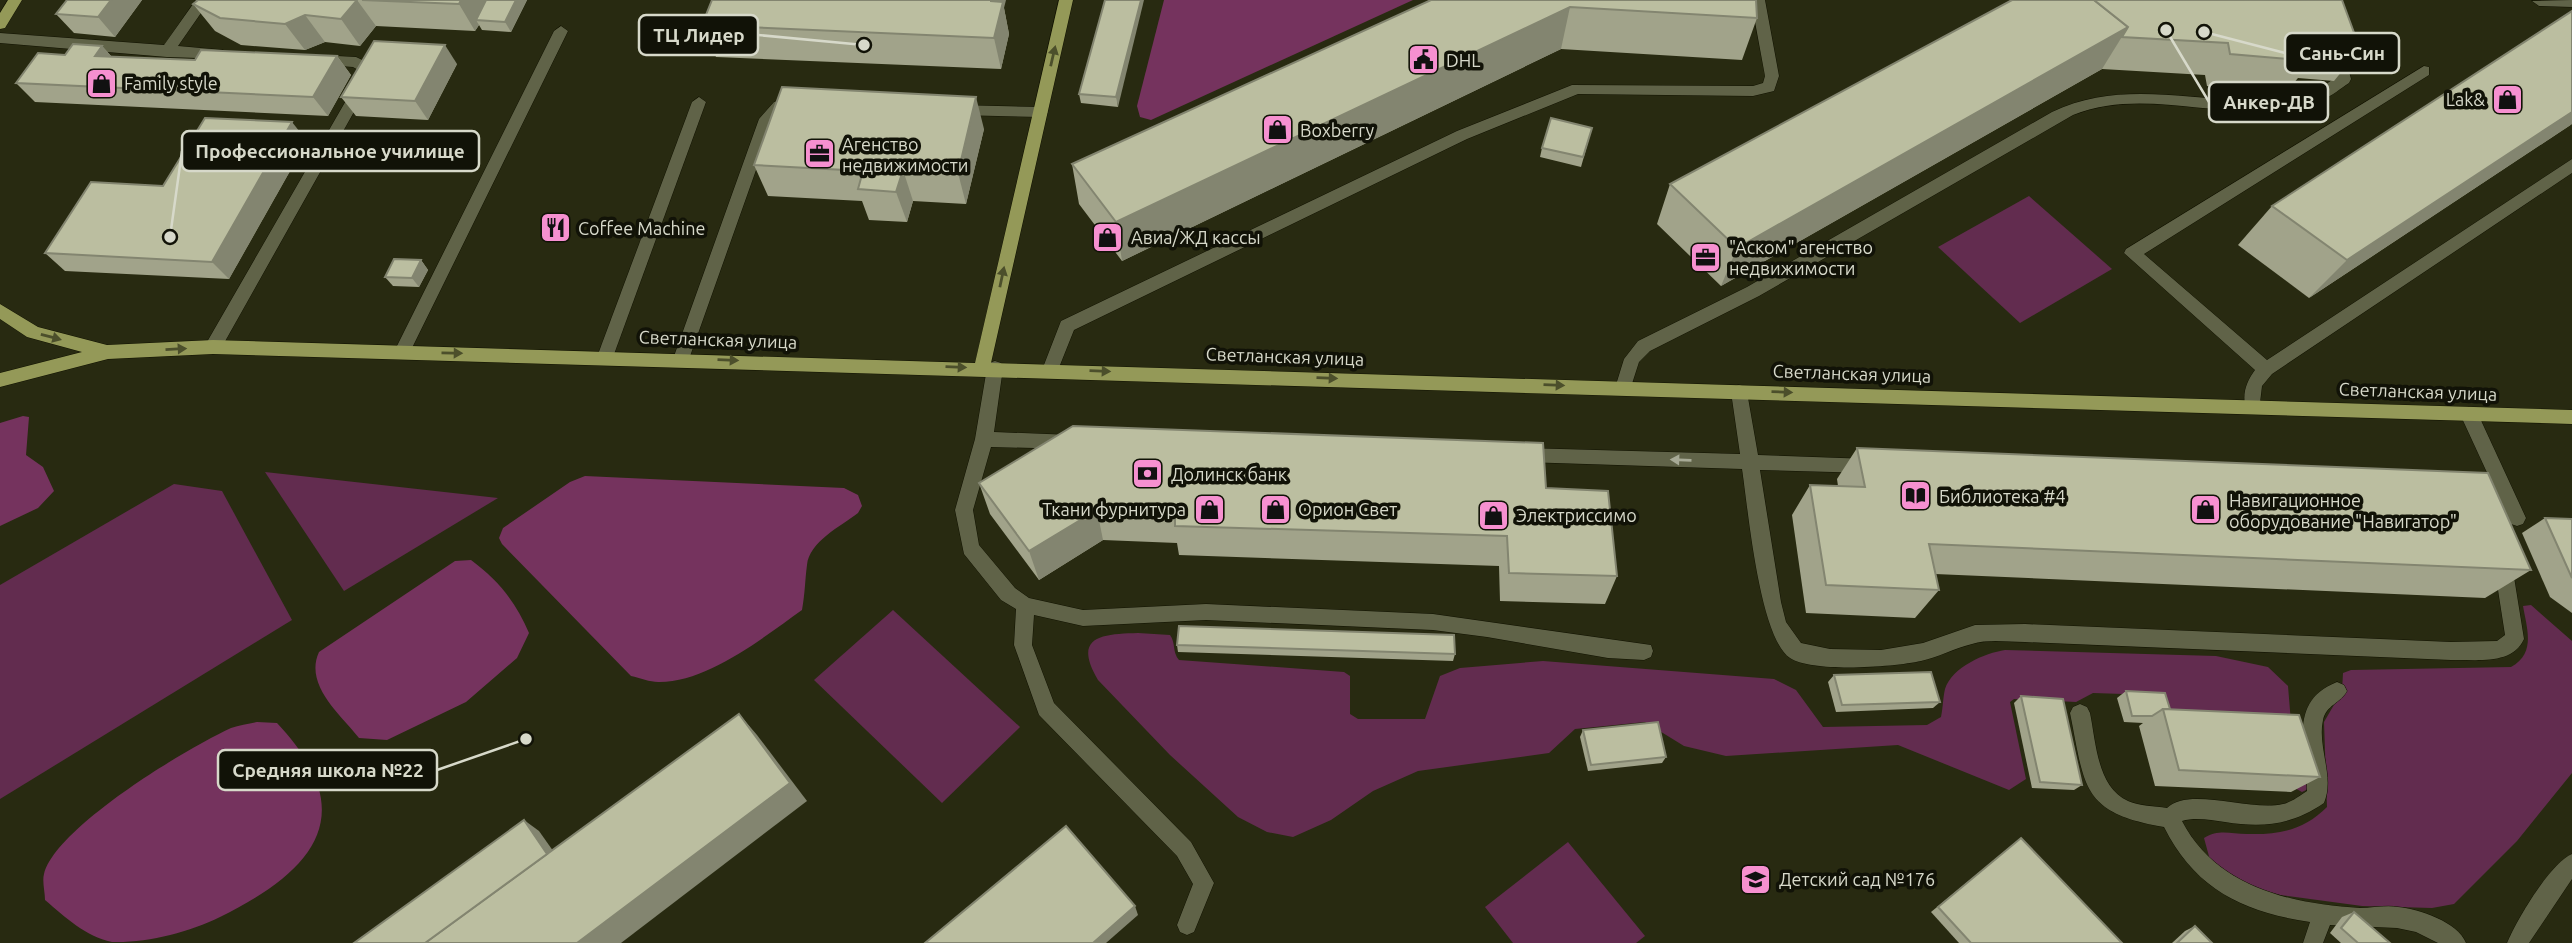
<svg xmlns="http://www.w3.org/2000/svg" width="2572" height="943" font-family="Ubuntu,sans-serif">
  <rect width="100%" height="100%" fill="#282a11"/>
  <g fill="#622c4f">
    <polygon points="2029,196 2112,269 2020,323 1938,247"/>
    <polygon points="265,472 498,498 344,591"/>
    <polygon points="174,484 222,491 292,620 0,799 0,585"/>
    <path d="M2531,605L2572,641V773L2517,841L2454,904L2432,908L2362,906L2280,895L2241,883L2210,860L2204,838C2219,829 2230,834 2247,834C2279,835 2304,830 2327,807L2324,722L2342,691L2343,673L2351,670L2511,667C2536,653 2527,629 2523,606Z"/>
    <polygon points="893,610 1020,727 942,803 814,680"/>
    <path d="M1138,633L1170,635C1176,643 1172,652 1179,660L1344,672L1350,676V714L1358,719H1425L1440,676L1460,668L1543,661L1774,679L1796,690L1823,727L1927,725L1941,717C1943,708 1943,697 1945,689C1952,667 1985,653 2005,650L2216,656L2268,667L2288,686L2292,735L2308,789L2302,792L2175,723L2154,695L2093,693L2076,702L2014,699L2010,702L2026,779L2009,790L1898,745L1726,756L1684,746L1645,722L1575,729L1549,753L1418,771L1373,791L1331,820L1293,837L1267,832L1238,817L1170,755L1098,680C1072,636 1102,634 1138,633Z"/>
    <polygon points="1568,842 1645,936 1636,943 1513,943 1485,907"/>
  </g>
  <g fill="#75335e">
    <polygon points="1164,0 1413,0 1151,120 1140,117 1137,106"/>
    <polygon points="23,416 29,417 26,455 43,467 54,491 38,508 0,526 0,423"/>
    <path d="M585,476L844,488L858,495L862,506L858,513C841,526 809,542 807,565C805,580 805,594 802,610C764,637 707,683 658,682C650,682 640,678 631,676L502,544L499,538L503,528L570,482Z"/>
    <path d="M471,560C498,580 516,602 529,633L517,658L466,702L387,740L359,738C340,714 304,685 319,652L455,561Z"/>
    <path d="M257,722L277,723C363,814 315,870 220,917C189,932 148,943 112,942C85,936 66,918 45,900C45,892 42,881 44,874C56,827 187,748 231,728C239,725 249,724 257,722Z"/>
  </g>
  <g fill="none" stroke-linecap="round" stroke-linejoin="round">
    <defs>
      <g id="lane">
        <polygon points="196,0 210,0 178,46 223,50 230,55 228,59 167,57 0,43 0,33 164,45"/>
        <polygon points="1751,0 1765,0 1779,76 1774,91 1753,96 1578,94 1467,139 1074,330 1056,375 1044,375 1042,370 1061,321 1457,131 1572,85 1753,86 1763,83 1765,76"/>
        <polygon points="2572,0 2572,7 2539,6 2532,1"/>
        <polygon points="561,26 568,31 410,352 408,357 396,357 394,352 554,31"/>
        <path d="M2336,44L2343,49L2351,79L2349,83C2341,88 2332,96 2322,100C2241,132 2153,83 2073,115L1759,296L1650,351L1639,362L1629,393H1617L1615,388L1624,359L1638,341L1747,287L2052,112C2112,83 2174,97 2238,100C2263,101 2291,102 2313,92C2321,88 2329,82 2336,77L2329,49Z"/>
        <polygon points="318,55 356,57 373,65 373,78 219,352 207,352 205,347 207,342 359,78 360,71 353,67 313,64 313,56"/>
        <path d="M2424,66L2429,67V75L2144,254L2267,360L2572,159V173L2272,374L2262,386L2259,411H2247C2241,396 2246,382 2255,370L2124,253L2126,249Z"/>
        <polygon points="793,96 800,101 798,105 784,110 773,122 689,359 687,364 675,364 673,359 759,119 774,102"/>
        <polygon points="699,97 706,102 613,357 605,364 599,362 597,357 692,102"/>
        <polygon points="957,105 1041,107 1048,112 1041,117 957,115 950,110"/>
        <polygon points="995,361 1001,363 1003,368 994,432 1072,435 1078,437 1081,442 1078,447 1072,449 991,447 973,510 979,545 1015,588 1029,598 1083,610 1206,604 1433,614 1651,645 1653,651 1651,657 1644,660 1608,658 1487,637 1433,630 1206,620 1083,626 1034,615 1032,645 1054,703 1191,842 1214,883 1194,932 1187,935 1180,932 1177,925 1193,884 1177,856 1039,715 1014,645 1016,609 1001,600 964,554 955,510 975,439 987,368 989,363"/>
        <path d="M1739,385L1745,387L1747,392L1758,455L1869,459L1875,461L1878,466L1875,471L1869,473L1760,470L1781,602L1786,622L1801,643L1830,649L1881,650L1923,643L1975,625L2025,624L2451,642L2497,641L2505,635L2496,577L2490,563L2493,557L2499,555L2505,557L2514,577L2524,639C2512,666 2475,659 2451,660L2025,642C2008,642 1988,639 1972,644C1955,648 1939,657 1921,661C1894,667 1813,673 1790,658C1759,637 1748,508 1742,469L1523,462L1517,460L1514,455L1517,450L1523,448L1740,454L1731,392L1733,387Z"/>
        <polygon points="2469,407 2475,409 2478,414 2526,518 2523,524 2517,526 2511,524 2508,518 2460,414 2463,409"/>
        <path d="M2337,682L2344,685L2347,691C2341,703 2326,705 2323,720C2317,747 2335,777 2324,803C2292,825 2263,828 2225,822C2211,820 2195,817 2182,821C2216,887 2291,904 2360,908C2373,908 2385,905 2398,907C2419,909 2458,922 2466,943H2438L2416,932L2397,928L2330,925L2323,943H2303L2310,922C2243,912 2195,889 2164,827C2081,813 2085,787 2070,713L2073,707L2080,704L2087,707L2090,713C2096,742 2097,787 2128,801C2140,806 2154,806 2167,808C2189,786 2251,812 2283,804C2292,802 2299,796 2307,791C2307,750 2286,702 2337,682Z"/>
      </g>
      <path id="street" d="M2572,854V879L2529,943H2507C2516,921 2550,863 2572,854Z"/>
      <g id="primary">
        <polygon points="8,0 22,0 5,28 0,29 0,13"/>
        <polygon points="1059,0 1073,0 991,363 2572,410 2572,424 213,354 108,359 0,387 0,373 82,352 27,337 0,319 0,304 38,327 107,345 213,340 975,363"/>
      </g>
    </defs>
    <use href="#lane" stroke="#111200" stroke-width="1"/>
    <use href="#street" stroke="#111200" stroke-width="1"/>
    <use href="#primary" stroke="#111200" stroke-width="1"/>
    <use href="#lane" fill="#606348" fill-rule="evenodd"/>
    <use href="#street" fill="#606348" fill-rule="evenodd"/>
    <use href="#primary" fill="#949958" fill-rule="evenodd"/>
  </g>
  <g fill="#a1a38a">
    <polygon points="67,0 142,0 115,37 74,33 56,14"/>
    <polygon points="198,0 527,0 511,32 482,30 479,25 475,31 376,26 360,46 325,42 305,50 241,45 215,31 193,4"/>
    <polygon points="1105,0 1118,107 1081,103 1079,94"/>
    <polygon points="1431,0 1756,0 1757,18 1742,60 1561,49 1122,261 1079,204 1072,164"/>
    <polygon points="2012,0 2360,49 2334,81 2298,78 2286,92 2207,86 2205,75 2102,69 1721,286 1657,224 1670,184"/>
    <polygon points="1004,8 1009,34 1001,69 716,57 702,25"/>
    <polygon points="102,46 112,57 195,60 337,56 351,75 328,116 35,102 16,83 65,55"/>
    <polygon points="457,64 428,120 356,116 341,97"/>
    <polygon points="2572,124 2309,298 2238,245 2272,206"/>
    <polygon points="1592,128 1581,167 1540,157 1542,148"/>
    <polygon points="984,129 966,204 913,201 907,222 869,220 862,201 768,196 754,165"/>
    <polygon points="307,141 229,279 65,271 45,253 163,186"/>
    <polygon points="421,260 428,270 419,287 393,286 385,277"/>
    <polygon points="1857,448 2531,570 2485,598 1935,574 1939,590 1915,618 1806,613 1792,515 1810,485 1838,486 1837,479"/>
    <polygon points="979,483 1546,488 1617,576 1605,604 1500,601 1499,566 1179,555 1177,543 1103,540 1039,580 990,514"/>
    <polygon points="2545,518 2572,519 2572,613 2550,597 2522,533"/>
    <polygon points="1177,645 1455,654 1453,661 1178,652"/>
    <polygon points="1834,675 1940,702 1933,708 1836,712 1828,682"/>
    <polygon points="2126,691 2170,709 2320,777 2291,792 2155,786 2139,726 2143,723 2124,722 2117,698"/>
    <polygon points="2021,696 2082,785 2074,790 2032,788 2014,703"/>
    <polygon points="1583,730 1666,757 1662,763 1588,771 1580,737"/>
    <polygon points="2021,838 2122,943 1959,943 1931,912"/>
    <polygon points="2354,912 2390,943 2341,943 2330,933 2342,917"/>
    <polygon points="2195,926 2212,943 2172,943 2185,931"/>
  </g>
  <g fill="#838570">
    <polygon points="111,0 142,0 115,37 98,17"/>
    <polygon points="357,0 376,26 360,46 341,19"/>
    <polygon points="461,0 492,0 476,20 479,25 475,31 459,4"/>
    <polygon points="516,0 527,0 511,32 505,22"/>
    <polygon points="991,0 1006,0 1004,8 1009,34 1001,69 994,38"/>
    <polygon points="1141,0 1144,0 1118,107 1116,97"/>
    <polygon points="1570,7 1561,49 1122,261 1116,222"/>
    <polygon points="305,15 325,42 305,50 285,24"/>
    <polygon points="2128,27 2102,69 1721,286 1737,248"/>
    <polygon points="445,45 457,64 428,120 415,101"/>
    <polygon points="102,46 119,65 95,56"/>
    <polygon points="337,56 351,75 328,116 313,97"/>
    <polygon points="976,97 984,129 966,204 958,173"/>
    <polygon points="2572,112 2572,124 2309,298 2347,260"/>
    <polygon points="292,122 307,141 229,279 212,262"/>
    <polygon points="903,170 913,201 907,222 896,192"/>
    <polygon points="421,260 428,270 419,287 412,278"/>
    <polygon points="1097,510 1103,540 1039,580 1029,551"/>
    <polygon points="739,714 757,735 807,801 621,943 577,943"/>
    <polygon points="524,820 539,831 568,872 553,862"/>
    <polygon points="1135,906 1138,915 1106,943 1093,943"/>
  </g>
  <g fill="#bbbea0" stroke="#838570" stroke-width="2">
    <polygon points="67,0 111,0 98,17 56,14"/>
    <polygon points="198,0 357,0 341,19 305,15 285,24 220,18 193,4"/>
    <polygon points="362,0 461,0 459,4"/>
    <polygon points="486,0 516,0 505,22 476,20"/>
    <polygon points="712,0 991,0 991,1 1003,2 994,38 702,25"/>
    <polygon points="1105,0 1141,0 1116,97 1079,94"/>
    <polygon points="1431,0 1756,0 1757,18 1570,7 1116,222 1072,164"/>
    <polygon points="2012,0 2094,0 2128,27 1737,248 1670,184"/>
    <polygon points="2094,0 2342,0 2360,49 2307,44 2311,61 2230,54 2228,43 2122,37 2128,27"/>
    <polygon points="2572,11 2572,112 2347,260 2272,206"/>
    <polygon points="374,41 445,45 415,101 341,97"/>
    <polygon points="73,44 102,46 95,56 195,60 201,50 337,56 313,97 16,83 38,53 65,55"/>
    <polygon points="782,87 976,97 958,173 903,170 896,192 858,189 863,171 754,165"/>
    <polygon points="205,118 292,122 212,262 45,253 91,182 163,186"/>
    <polygon points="1551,118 1592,128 1583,157 1542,148"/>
    <polygon points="394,259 421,260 412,278 385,277"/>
    <polygon points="1073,426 1543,443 1546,488 1608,491 1617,576 1509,573 1507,536 1175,526 1175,513 1097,510 1029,551 979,483"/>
    <polygon points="1857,448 2488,473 2531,570 1929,544 1939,590 1826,585 1810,485 1865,487"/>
    <polygon points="2545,518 2572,519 2572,578"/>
    <polygon points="1179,626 1454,635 1455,654 1177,645"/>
    <polygon points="1931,672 1940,702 1842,705 1834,675"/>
    <polygon points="2126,691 2165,693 2170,709 2163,709 2152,716 2132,716"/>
    <polygon points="2021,696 2063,699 2082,785 2040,782"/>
    <polygon points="2163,709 2299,715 2320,777 2179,770"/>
    <polygon points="739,714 790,783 577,943 425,943"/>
    <polygon points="1658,722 1666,757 1591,765 1583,730"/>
    <polygon points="524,820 547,854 425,943 354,943"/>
    <polygon points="1066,826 1135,906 1093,943 925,943"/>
    <polygon points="2021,838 2122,943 1971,943 1938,907"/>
    <polygon points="2354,912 2390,943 2358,943 2341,928"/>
    <polygon points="2195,926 2212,943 2177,943"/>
  </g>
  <defs><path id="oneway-solid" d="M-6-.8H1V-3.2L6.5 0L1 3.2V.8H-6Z" transform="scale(1.75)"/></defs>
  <g fill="#4c4f2b">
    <use href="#oneway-solid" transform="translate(1053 56) rotate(-77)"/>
    <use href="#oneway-solid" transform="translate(1002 277) rotate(-78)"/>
    <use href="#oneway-solid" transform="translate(51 337) rotate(15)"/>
    <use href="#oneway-solid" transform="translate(176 349) rotate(-3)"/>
    <use href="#oneway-solid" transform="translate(452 353) rotate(1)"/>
    <use href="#oneway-solid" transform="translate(728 360) rotate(2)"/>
    <use href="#oneway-solid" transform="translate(956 367) rotate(2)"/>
    <use href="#oneway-solid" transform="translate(1100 371) rotate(2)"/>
    <use href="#oneway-solid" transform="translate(1327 378) rotate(2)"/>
    <use href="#oneway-solid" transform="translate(1554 385) rotate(2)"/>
    <use href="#oneway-solid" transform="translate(1782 392) rotate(2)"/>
  </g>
  <use fill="#a7aa96" href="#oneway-solid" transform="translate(1681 460) rotate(-178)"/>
  <defs>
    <symbol id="civic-square" viewBox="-11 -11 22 22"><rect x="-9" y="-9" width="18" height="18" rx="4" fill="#f690d0" stroke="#111207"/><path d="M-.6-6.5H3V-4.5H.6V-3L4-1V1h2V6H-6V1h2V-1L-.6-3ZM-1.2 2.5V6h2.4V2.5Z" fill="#111"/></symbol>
    <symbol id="shop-square" viewBox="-11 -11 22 22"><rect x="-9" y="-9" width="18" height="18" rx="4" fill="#f690d0" stroke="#111207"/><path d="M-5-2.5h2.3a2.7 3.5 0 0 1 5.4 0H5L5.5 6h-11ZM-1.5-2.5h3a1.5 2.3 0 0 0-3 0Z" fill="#111"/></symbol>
    <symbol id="office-square" viewBox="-11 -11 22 22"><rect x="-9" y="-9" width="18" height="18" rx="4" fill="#f690d0" stroke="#111207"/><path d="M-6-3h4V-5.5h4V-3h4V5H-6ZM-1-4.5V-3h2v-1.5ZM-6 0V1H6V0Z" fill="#111"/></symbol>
    <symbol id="restaurant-square" viewBox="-11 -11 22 22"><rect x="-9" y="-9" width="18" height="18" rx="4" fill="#f690d0" stroke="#111207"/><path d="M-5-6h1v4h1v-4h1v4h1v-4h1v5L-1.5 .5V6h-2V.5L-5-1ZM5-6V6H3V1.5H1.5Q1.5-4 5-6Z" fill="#111"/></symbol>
    <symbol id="bank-square" viewBox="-11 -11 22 22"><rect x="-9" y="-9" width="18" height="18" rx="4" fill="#f690d0" stroke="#111207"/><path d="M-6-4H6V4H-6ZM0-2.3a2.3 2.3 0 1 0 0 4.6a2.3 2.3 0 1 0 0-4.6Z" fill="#111"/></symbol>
    <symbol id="library-square" viewBox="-11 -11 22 22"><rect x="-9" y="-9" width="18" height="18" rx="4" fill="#f690d0" stroke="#111207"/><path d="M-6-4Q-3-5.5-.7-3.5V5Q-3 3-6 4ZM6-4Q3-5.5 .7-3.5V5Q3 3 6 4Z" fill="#111"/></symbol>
    <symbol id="school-square" viewBox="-11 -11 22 22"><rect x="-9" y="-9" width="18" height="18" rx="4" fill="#f690d0" stroke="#111207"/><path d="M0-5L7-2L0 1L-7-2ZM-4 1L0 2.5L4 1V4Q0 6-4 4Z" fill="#111"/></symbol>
  </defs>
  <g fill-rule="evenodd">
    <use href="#civic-square" x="1406" y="42" width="35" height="35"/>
    <use href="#shop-square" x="84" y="66" width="35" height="35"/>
    <use href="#shop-square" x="2490" y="82" width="35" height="35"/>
    <use href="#shop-square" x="1260" y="112" width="35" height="35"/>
    <use href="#office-square" x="802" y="136" width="35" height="35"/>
    <use href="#restaurant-square" x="538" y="210" width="35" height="35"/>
    <use href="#shop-square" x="1090" y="220" width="35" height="35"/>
    <use href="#office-square" x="1688" y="240" width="35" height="35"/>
    <use href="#bank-square" x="1130" y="456" width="35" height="35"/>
    <use href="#library-square" x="1898" y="478" width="35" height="35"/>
    <use href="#shop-square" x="1192" y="492" width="35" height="35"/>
    <use href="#shop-square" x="1258" y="492" width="35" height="35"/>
    <use href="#shop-square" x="2188" y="492" width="35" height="35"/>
    <use href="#shop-square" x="1476" y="498" width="35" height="35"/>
    <use href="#school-square" x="1738" y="862" width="35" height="35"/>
  </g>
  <g text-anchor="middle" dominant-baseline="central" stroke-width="7" stroke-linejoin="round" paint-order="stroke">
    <g font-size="18" fill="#d7d9ca" stroke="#111207" text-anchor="start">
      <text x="1446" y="60">DHL</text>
      <text x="124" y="83">Family style</text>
      <text x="2485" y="99" text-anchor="end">Lak&amp;</text>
      <text x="1300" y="130">Boxberry</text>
      <text x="842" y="144">Агенство<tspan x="842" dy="21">недвижимости</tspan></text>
      <text x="578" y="228">Coffee Machine</text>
      <text x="1131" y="237">Авиа/ЖД кассы</text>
      <text x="1729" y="247">"Аском" агенство<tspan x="1729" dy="21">недвижимости</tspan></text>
      <text x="1171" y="474">Долинск банк</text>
      <text x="1939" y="496">Библиотека #4</text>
      <text x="2229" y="500">Навигационное<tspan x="2229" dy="21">оборудование "Навигатор"</tspan></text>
      <text x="1186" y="509" text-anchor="end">Ткани фурнитура</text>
      <text x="1298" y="509">Орион Свет</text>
      <text x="1516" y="515">Электриссимо</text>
      <text x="1779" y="879">Детский сад №176</text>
    </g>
    <g font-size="18" fill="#d7d9ca" stroke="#111207">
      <text transform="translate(718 339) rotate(2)">Светланская улица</text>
      <text transform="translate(1285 356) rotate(2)">Светланская улица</text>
      <text transform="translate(1852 373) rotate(2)">Светланская улица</text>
      <text transform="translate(2418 391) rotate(2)">Светланская улица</text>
    </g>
  </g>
  <path fill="none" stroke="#d7d9ca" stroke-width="2.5" d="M864 45L758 35M2204 32L2285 53M2166 30L2209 102M170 237L182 151M526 739L437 770"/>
  <g fill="#d7d9ca" stroke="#111207" stroke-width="2.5">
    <circle cx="864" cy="45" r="7"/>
    <circle cx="2204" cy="32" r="7"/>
    <circle cx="2166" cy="30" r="7"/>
    <circle cx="170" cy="237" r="7"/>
    <circle cx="526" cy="739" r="7"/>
  </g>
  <g fill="#111207" stroke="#d7d9ca" stroke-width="2.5">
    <rect x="639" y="15" width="119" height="40" rx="7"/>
    <rect x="2285" y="33" width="114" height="40" rx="7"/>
    <rect x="2209" y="82" width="119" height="40" rx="7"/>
    <rect x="182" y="131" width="297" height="40" rx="7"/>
    <rect x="218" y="750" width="219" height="40" rx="7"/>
  </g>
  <g font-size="19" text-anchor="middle" font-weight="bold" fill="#d7d9ca">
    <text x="699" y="42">ТЦ Лидер</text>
    <text x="2342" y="60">Сань-Син</text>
    <text x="2269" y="109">Анкер-ДВ</text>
    <text x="330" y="158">Профессиональное училище</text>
    <text x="328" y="777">Средняя школа №22</text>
  </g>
</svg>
